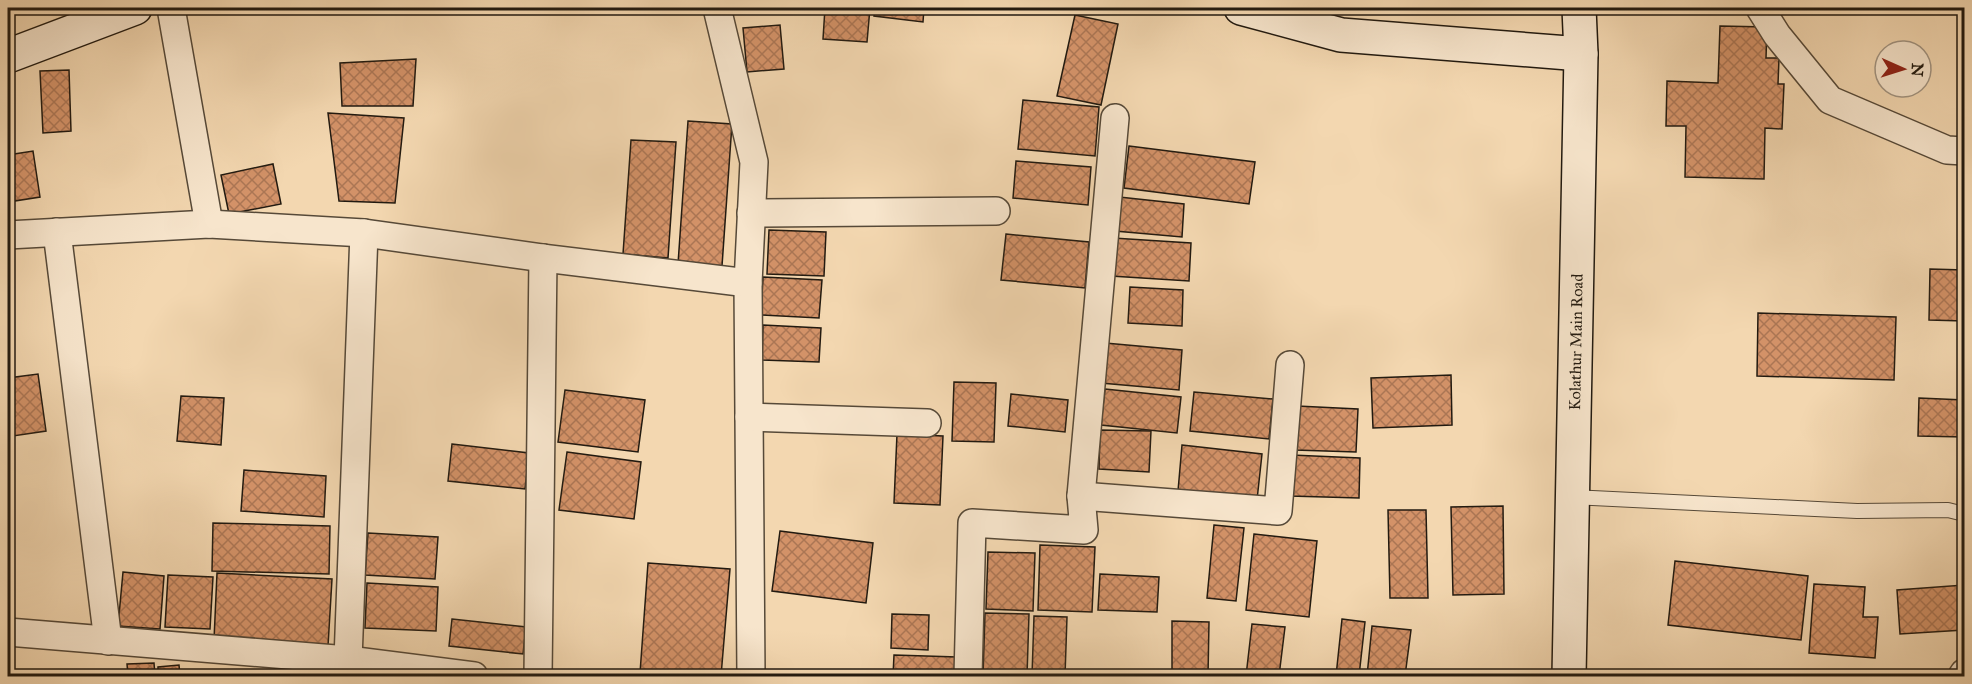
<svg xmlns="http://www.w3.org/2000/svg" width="1972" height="684" font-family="'IM FELL Great Primer',serif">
  <defs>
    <pattern id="building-cross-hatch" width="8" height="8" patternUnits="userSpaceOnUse" patternTransform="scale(1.5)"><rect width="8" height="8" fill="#d39268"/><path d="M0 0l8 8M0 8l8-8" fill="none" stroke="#ab7654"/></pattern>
  </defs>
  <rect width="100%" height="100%" fill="#f3d7b0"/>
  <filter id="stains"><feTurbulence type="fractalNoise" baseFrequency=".00333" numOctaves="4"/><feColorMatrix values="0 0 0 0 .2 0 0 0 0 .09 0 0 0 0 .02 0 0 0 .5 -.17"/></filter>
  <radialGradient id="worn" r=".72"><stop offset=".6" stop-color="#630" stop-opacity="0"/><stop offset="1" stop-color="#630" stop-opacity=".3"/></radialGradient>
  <g fill="url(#building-cross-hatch)" stroke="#221a10" stroke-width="1.5">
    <polygon points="825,8 870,8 867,42 823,39"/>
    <polygon points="875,8 924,8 923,22 874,16"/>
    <polygon points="1075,15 1118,24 1101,105 1057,96"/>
    <polygon points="780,25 784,69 747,72 743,28"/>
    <polygon points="1720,26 1767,27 1766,58 1779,58 1778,84 1784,84 1782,129 1765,128 1764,179 1685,177 1686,126 1666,126 1667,81 1718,83"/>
    <polygon points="416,59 413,106 342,106 340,63"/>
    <polygon points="69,70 71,131 43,133 40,71"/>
    <polygon points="1023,100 1099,107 1095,156 1018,149"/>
    <polygon points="328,113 404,118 395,203 339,201"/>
    <polygon points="688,121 732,124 722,266 678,264"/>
    <polygon points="631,140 676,142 668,258 623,254"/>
    <polygon points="1129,146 1255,162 1249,204 1124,188"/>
    <polygon points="33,151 40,197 8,202 8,155"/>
    <polygon points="1016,161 1091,167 1088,205 1013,198"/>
    <polygon points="273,164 281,204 229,214 221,175"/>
    <polygon points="1119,197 1184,204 1182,237 1115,231"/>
    <polygon points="769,230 826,232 824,276 767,274"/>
    <polygon points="1006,234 1089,242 1085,288 1001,280"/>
    <polygon points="1113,238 1191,243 1189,281 1111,276"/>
    <polygon points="1930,269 1964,270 1964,321 1929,320"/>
    <polygon points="763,277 822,280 819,318 761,315"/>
    <polygon points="1130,287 1183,290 1182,326 1128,323"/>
    <polygon points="1758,313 1896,317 1894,380 1757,376"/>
    <polygon points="763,325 821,328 819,362 762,360"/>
    <polygon points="1105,343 1182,350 1179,390 1101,383"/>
    <polygon points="38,374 46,431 13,436 8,378"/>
    <polygon points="1451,375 1452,425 1373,428 1371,378"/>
    <polygon points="954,382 996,383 994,442 952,441"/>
    <polygon points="1105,389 1181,397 1177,433 1101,425"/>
    <polygon points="565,390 645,400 638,452 558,442"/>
    <polygon points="1194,392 1273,399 1269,439 1190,431"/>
    <polygon points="1011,394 1068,400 1065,432 1008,426"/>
    <polygon points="181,396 224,398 221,445 177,441"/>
    <polygon points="1919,398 1964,400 1964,437 1918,436"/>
    <polygon points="1297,406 1358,409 1356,452 1295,450"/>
    <polygon points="1100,430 1151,431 1149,472 1099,469"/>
    <polygon points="897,434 943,436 940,505 894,503"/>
    <polygon points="452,444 529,453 525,489 448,481"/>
    <polygon points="1182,445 1262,454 1257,500 1178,491"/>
    <polygon points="567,452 641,462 634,519 559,510"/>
    <polygon points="1291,455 1360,458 1359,498 1290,496"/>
    <polygon points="244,470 326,476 324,517 241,511"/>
    <polygon points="1503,506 1504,594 1453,595 1451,507"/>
    <polygon points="1388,510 1426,510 1428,598 1390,598"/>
    <polygon points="213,523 330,526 329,574 212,571"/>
    <polygon points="1214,525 1244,528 1236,601 1207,598"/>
    <polygon points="780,531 873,543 866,603 772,591"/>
    <polygon points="368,533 438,537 435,579 365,575"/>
    <polygon points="1254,534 1317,541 1309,617 1246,610"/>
    <polygon points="1040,545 1095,547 1092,612 1038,610"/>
    <polygon points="988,552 1035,553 1033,611 986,609"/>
    <polygon points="1675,561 1808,576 1801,640 1668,625"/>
    <polygon points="648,563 730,569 721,676 640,673"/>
    <polygon points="123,572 164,576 160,629 118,626"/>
    <polygon points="217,573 332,579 328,646 214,640"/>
    <polygon points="1100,574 1159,577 1157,612 1098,610"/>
    <polygon points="168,575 213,577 210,629 165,627"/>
    <polygon points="367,583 438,587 436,631 365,628"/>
    <polygon points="1814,584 1865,587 1863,617 1878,617 1875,658 1809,653"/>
    <polygon points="1964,585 1964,630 1900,634 1897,590"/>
    <polygon points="985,613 1029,614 1027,676 983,676"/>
    <polygon points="892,614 929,615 928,650 891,648"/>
    <polygon points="1034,616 1067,617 1065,676 1032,676"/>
    <polygon points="452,619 526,627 523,654 449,646"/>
    <polygon points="1342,619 1365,622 1359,676 1336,676"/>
    <polygon points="1172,621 1209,622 1208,676 1172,676"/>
    <polygon points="1252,624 1285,627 1279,676 1246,676"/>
    <polygon points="1372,626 1411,630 1405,676 1367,676"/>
    <polygon points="894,655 957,657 956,676 893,676"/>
    <polygon points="154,663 155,676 128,676 127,664"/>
    <polygon points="179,665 180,676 158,676 158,667"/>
    <polygon points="216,672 267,676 216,676"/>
  </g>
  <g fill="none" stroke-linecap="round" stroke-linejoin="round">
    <defs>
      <polyline id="lane" points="1572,497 1857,511 1948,510 1964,514"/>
      <g id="street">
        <polyline points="171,8 209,224"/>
        <polyline points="717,8 754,162 748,283 751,676"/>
        <polyline points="1760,8 1777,35 1830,100 1947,150 1964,151"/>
        <polyline points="751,213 996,211"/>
        <polyline points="57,232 108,641"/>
        <polyline points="8,235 209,224 364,233 543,258 748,283"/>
        <polyline points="749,417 927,423"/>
        <polyline points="1081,496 1278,511 1290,365"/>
        <polyline points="8,632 348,660 474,676"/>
        <polyline points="348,660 364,233"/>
        <polyline points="538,676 543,258"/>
        <polyline points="968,676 972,523 1084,530 1081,496 1115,118"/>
        <polyline points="1962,676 1964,673"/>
      </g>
      <g id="secondary">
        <polyline points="1241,8 1341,35 1581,54"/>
        <polyline points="8,56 135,8"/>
        <path id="s1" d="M1569,676L1581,54L1579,8"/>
      </g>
    </defs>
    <use href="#lane" stroke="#564938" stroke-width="16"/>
    <use href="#street" stroke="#564938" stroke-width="30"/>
    <use href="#secondary" stroke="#221a10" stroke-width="36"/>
    <use href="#lane" stroke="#f7e5cc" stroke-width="14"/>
    <use href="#street" stroke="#f7e5cc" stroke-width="27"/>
    <use href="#secondary" stroke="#f7e5cc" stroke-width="33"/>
  </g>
  <g text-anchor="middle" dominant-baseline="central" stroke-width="6" stroke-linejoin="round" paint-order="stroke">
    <g font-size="16" fill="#221a10" stroke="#f7e5cc">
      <text stroke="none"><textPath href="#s1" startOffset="334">Kolathur Main Road</textPath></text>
    </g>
  </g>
  <rect width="1972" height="684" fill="none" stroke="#f3d7b0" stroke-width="30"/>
  <rect x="9" y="9" width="1954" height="666" fill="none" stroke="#221a10" stroke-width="3"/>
  <rect x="15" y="15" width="1942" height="654" fill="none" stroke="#221a10" stroke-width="1.5"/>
  <g transform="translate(1903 69) rotate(93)"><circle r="28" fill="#f7e5cc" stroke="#a29481" stroke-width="1.5"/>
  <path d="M0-4.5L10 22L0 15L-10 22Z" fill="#8f2418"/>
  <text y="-9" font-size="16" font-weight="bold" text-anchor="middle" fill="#221a10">N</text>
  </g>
  <rect width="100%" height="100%" filter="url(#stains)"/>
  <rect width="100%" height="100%" fill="url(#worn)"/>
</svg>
